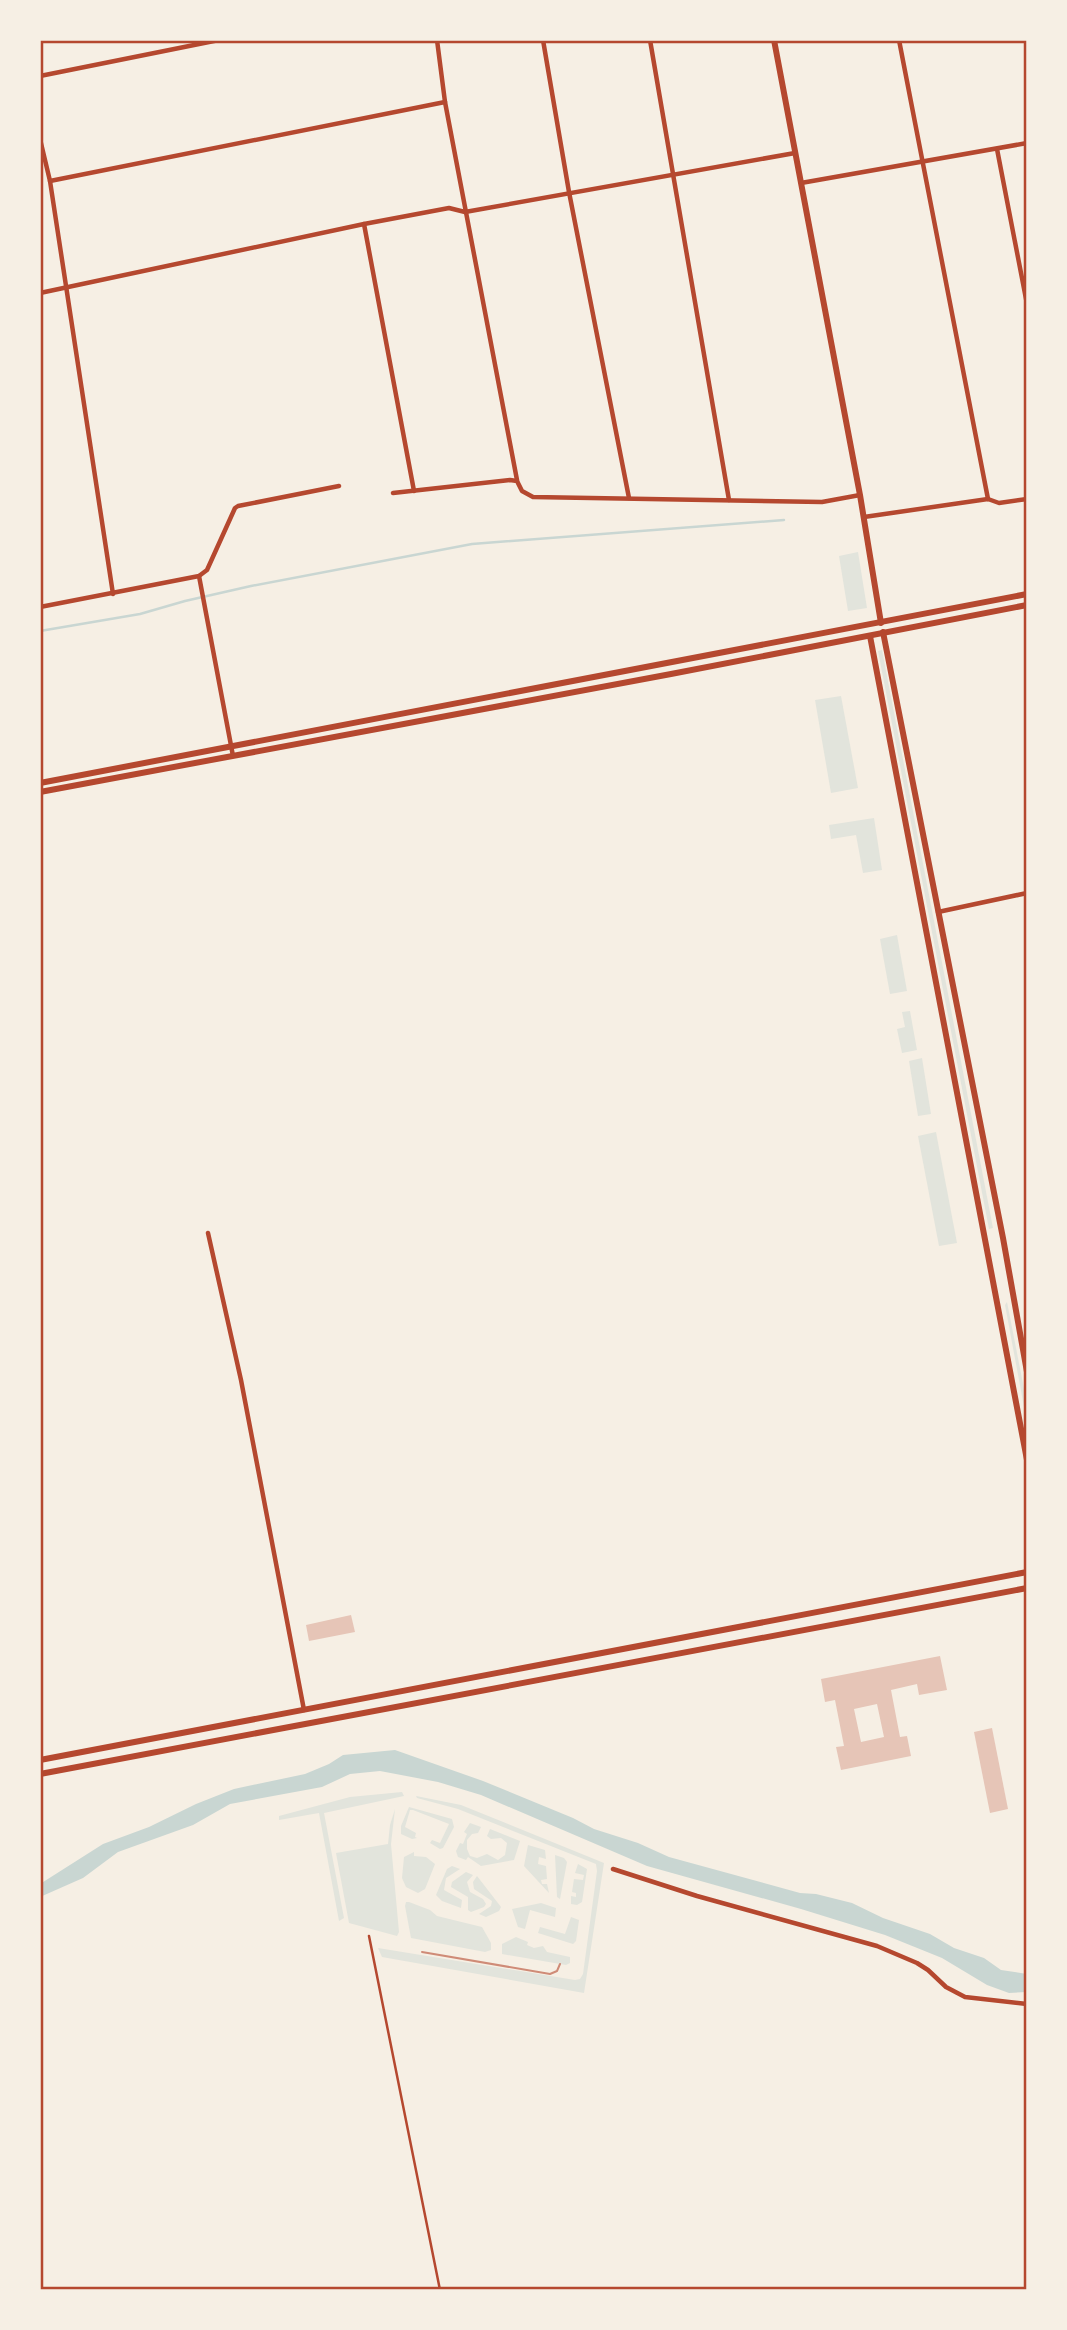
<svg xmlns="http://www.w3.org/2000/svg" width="1067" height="2330" font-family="Arial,sans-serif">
  <rect width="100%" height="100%" fill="#f6efe4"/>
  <g fill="#e2e4dc">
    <polygon points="858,552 867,608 848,611 839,556"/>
    <polygon points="882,650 993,1228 989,1229 878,651"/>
    <polygon points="841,696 858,788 831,793 815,700"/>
    <polygon points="874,818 882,870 863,873 856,835 831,839 829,825"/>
    <polygon points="897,935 907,991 890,994 880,939"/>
    <polygon points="910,1011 917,1050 902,1053 897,1029 905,1027 902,1012"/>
    <polygon points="922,1058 931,1114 918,1116 909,1061"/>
    <polygon points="936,1132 957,1243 939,1246 918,1136"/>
    <polygon points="1007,1302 1027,1404 1027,1423 1005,1305"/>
    <polygon points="402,1792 404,1796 324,1813 344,1918 339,1921 319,1813 279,1820 279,1816 350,1797"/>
    <polygon points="416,1796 461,1805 604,1863 584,1993 382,1957 378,1948 575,1980 580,1979 583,1974 597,1871 596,1864 458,1809 417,1798"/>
    <polygon points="409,1807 452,1819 454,1827 443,1848 440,1849 430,1843 432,1840 440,1843 449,1824 413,1810 410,1810 405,1827 416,1833 415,1837 417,1838 412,1839 401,1834 401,1826"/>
    <polygon points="395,1809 391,1844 399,1932 397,1936 349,1923 336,1853 388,1844 390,1825"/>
    <polygon points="470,1823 481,1827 478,1833 472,1834 467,1840 467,1849 470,1856 477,1858 487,1854 498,1860 505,1855 507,1843 501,1838 491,1839 487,1836 490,1829 520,1841 514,1860 481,1866 468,1857 466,1860 458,1857 456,1851 460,1843 463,1844 467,1834 464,1832"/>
    <polygon points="528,1845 545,1850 546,1859 539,1857 538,1864 546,1866 547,1879 541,1880 542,1884 547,1884 549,1893 524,1866"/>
    <polygon points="414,1852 414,1856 426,1857 435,1864 425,1889 418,1893 406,1887 402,1878 404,1857"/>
    <polygon points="555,1855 564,1858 567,1862 560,1899 557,1897"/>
    <polygon points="578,1864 587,1869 582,1902 577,1905 571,1904 571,1896 576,1897 576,1893 572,1892 574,1879 583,1880 584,1875 575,1873"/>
    <polygon points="452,1866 460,1869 446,1878 444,1890 462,1900 461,1908 442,1901 436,1895 447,1869"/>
    <polygon points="466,1872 473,1875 467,1882 470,1892 483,1899 486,1904 484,1907 471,1912 468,1910 468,1897 451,1887 452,1882"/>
    <polygon points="477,1876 501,1907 499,1911 486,1917 479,1914 491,1906 492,1901 474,1889 473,1882"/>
    <polygon points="409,1902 430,1910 437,1916 482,1927 491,1943 491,1950 485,1952 411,1938 405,1906 406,1902"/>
    <polygon points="541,1903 556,1908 555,1917 530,1910 525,1929 518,1927 512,1909"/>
    <polygon points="571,1917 579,1920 576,1941 573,1944 538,1933 540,1927 565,1934"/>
    <polygon points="516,1937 528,1942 527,1945 534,1948 543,1946 547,1952 570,1957 570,1963 566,1965 502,1954 502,1944"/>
  </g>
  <polygon fill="#c9d6d2" points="395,1750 483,1781 573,1818 594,1829 638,1843 669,1857 800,1893 816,1894 852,1903 883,1918 930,1934 954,1948 984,1958 1001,1970 1027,1974 1027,1992 1009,1993 987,1985 942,1958 885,1935 801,1909 647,1866 481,1795 438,1782 380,1771 350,1774 322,1787 230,1804 193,1825 118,1852 83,1878 40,1897 40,1884 103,1844 149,1827 196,1804 234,1789 305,1774 329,1764 343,1755"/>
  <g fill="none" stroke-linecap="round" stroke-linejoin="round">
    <polyline stroke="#c9d6d2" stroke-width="2.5" points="40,631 140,614 185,601 251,586 472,544 784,520"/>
  </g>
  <g fill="#e6c5b7" fill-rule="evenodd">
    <polygon points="351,1615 355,1632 309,1641 306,1625"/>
    <path d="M940,1656L947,1690L919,1695L917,1684L891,1690L900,1737L907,1736L911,1756L841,1770L836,1747L844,1746L835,1700L825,1702L821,1679ZM877,1704L884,1737L861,1742L854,1709Z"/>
    <polygon points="992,1728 1008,1809 990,1813 974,1732"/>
  </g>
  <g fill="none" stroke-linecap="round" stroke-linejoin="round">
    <polyline stroke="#b5482f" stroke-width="2.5" points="369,1936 440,2290"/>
    <g stroke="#b5482f" stroke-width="4.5">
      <polyline points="437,40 445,102 517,480"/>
      <polyline points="543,40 569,192 629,498"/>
      <polyline points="650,40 729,500"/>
      <polyline points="899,40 988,499"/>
      <polyline points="40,76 219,40"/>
      <polyline points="40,139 50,181 113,594"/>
      <polyline points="997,149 1027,304"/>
      <polyline points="50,181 445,102"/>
      <polyline points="801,183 1027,143"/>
      <polyline points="364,224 414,491"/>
      <polyline points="40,293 364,224 449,208 465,212 795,153"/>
      <polyline points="393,493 510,480 517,481 522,491 533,497 822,502 860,495"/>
      <polyline points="864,517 988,499 999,503 1027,499"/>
      <polyline points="199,576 233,756"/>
      <polyline points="40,607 199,576 207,570 235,508 238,506 339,486"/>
      <polyline points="938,912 1027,893"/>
      <polyline points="208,1233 241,1380 304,1710"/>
      <polyline points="613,1869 697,1896 877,1946 917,1963 928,1970 946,1987 965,1997 1027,2004"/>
    </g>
    <polyline stroke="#b5482f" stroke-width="6" points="774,40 860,495 881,623"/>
    <g stroke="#b5482f" stroke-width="6">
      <polyline points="883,632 1003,1238 1027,1372"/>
      <polyline points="870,636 1027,1460"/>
      <polyline points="40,783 1027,594"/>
      <polyline points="40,792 671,674 1027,605"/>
      <polyline points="40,1760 1027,1572"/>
      <polyline points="40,1774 1027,1588"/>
    </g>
    <polyline stroke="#cf8b77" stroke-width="2" points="422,1952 550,1974 557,1971 560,1964"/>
  </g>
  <rect width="1067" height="2330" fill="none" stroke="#f6efe4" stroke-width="84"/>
  <rect x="42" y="42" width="983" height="2246" fill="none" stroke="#b5482f" stroke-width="2.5"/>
</svg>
